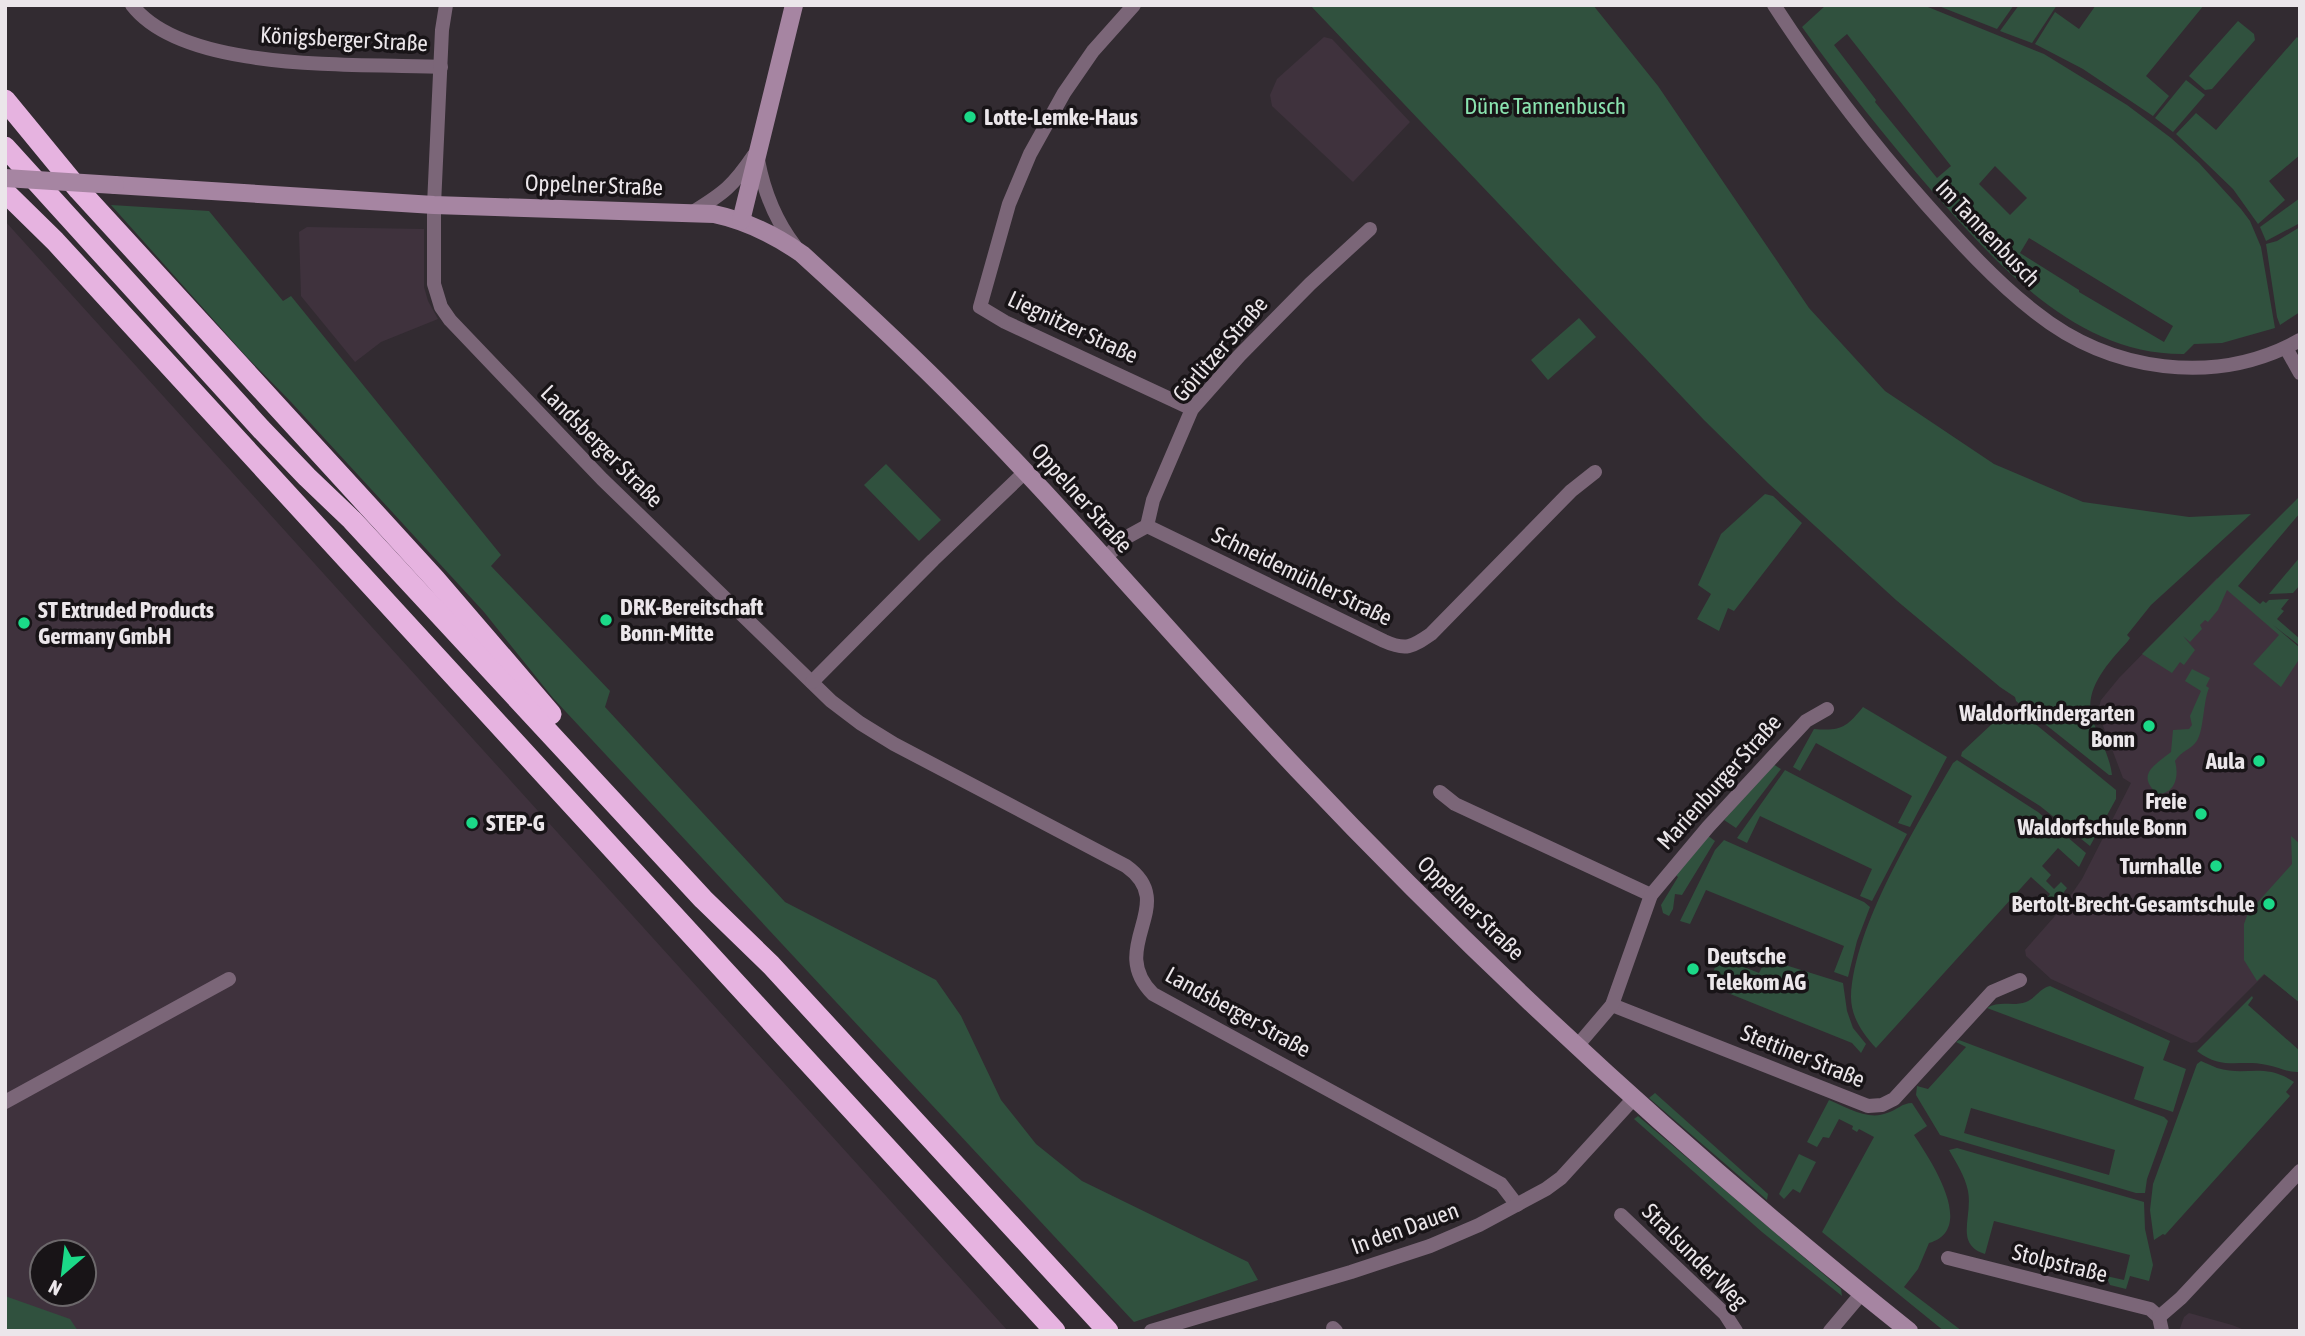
<svg xmlns="http://www.w3.org/2000/svg" width="2305" height="1336" font-family="'Asap Condensed',sans-serif">
  <rect width="100%" height="100%" fill="#322b31"/>
  <g fill="#3f323d" fill-rule="evenodd">
    <polygon points="1324,37 1332,39 1410,122 1353,182 1272,106 1270,95 1277,79"/>
    <path d="M5,221L1008,1331H5ZM42,1252H84V1294H42Z"/>
    <polygon points="307,227 424,229 424,287 428,301 438,319 381,342 355,362 301,296 299,232"/>
    <polygon points="2217,578 2300,648 2300,1003 2265,974 2197,1042 2191,1043 2051,979 2026,956 2025,950 2062,908 2082,879 2131,783 2123,778 2100,718 2099,707 2101,700 2119,678"/>
    <polygon points="2189,1313 2232,1325 2247,1331 2179,1331 2184,1317"/>
  </g>
  <g fill="#30513e" fill-rule="evenodd">
    <path d="M1310,5H1593L1658,86L1809,308L1885,391L1994,464L2083,502L2189,517L2251,514L2151,605L2127,635L2130,638L2128,641C2111,660 2083,688 2092,718C2098,736 2110,756 2112,775H2109L2016,701L2015,697L2000,687L1896,600L1768,483L1704,420Z"/>
    <path d="M1826,5H1923L2044,54L2127,105L2171,138L2199,163L2241,209L2250,221L2261,247L2275,328L2222,343L2194,344L2184,354C2076,355 1998,265 1932,191C1886,138 1843,84 1802,27ZM1847,34L1951,166L1937,178L1875,102L1876,100L1834,45ZM1995,166L2027,198L2010,215L1979,184ZM2029,238L2173,326L2164,342L2079,292V290L2020,253Z"/>
    <polygon points="1936,5 2014,5 1997,29"/>
    <polygon points="2019,5 2057,5 2032,43 2000,31"/>
    <polygon points="2096,5 2204,5 2146,76 2169,96 2153,116 2083,69 2035,44 2055,12 2079,29"/>
    <polygon points="2238,21 2254,34 2255,40 2212,89 2205,90 2189,76"/>
    <polygon points="2297,37 2300,40 2300,155 2269,181 2285,200 2258,224 2233,189 2176,134 2196,113 2216,130"/>
    <polygon points="2186,80 2205,95 2173,132 2155,118"/>
    <polygon points="2300,198 2300,223 2266,241 2260,227"/>
    <polygon points="111,205 209,211 283,301 291,296 501,555 491,566 610,691 605,707 785,902 936,980 961,1016 1001,1100 1036,1144 1082,1181 1248,1262 1258,1280 1134,1322 553,698 484,612 291,402 245,355"/>
    <polygon points="2300,227 2300,312 2280,325 2277,317 2266,244 2277,241"/>
    <polygon points="1579,318 1596,337 1548,380 1531,360"/>
    <polygon points="886,464 941,520 919,541 864,485"/>
    <polygon points="1765,494 1773,496 1802,523 1734,611 1728,608 1719,631 1697,619 1711,594 1698,585 1721,534"/>
    <polygon points="2300,496 2300,513 2238,586 2260,604 2263,601 2266,603 2269,600 2289,599 2281,609 2284,611 2277,619 2300,639 2300,646 2273,625 2300,648 2300,658 2281,687 2253,664 2279,635 2227,590 2218,610 2208,622 2205,620 2200,625 2202,629 2190,642 2183,636 2195,650 2184,665 2180,662 2172,673 2142,654"/>
    <polygon points="2300,557 2300,585 2293,593 2269,594"/>
    <path d="M2192,669L2210,678L2206,686L2209,688C2203,701 2204,732 2196,742C2190,750 2181,751 2175,761C2179,775 2176,793 2158,794C2135,775 2155,765 2171,752L2173,730L2189,729L2192,725L2190,716L2201,691L2185,681Z"/>
    <path d="M1863,707L1947,757L1910,827L1898,823L1912,796L1816,743L1800,771L1793,767L1814,729C1841,731 1846,728 1863,707Z"/>
    <polygon points="2010,707 2017,709 2116,790 2116,799 2090,846 2040,806 1961,756 1962,752"/>
    <path d="M1957,760L2038,812L2086,853L2079,867L2058,848L2042,866L2051,875L2046,881L2054,889L2061,882L2067,888L2055,904L2048,897L2050,894L2031,877L1876,1048C1863,1034 1851,1017 1851,997C1854,925 1917,825 1953,763Z"/>
    <polygon points="1773,764 1781,769 1736,828 1724,820"/>
    <polygon points="1785,770 1907,834 1872,901 1860,896 1872,869 1760,816 1747,843 1737,838"/>
    <polygon points="1707,835 1715,841 1682,895 1675,894 1673,909 1669,916 1663,913 1661,905 1678,877 1675,874"/>
    <polygon points="2291,836 2300,844 2300,1003 2264,974 2257,981 2244,960 2244,924 2248,913 2292,864"/>
    <polygon points="1724,840 1864,902 1870,907 1857,941 1848,977 1834,972 1844,946 1706,890 1690,924 1680,921 1715,850"/>
    <polygon points="1719,957 1759,973 1766,959 1843,983 1847,1011 1853,1028 1866,1044 1861,1053 1852,1043 1708,985"/>
    <path d="M2050,986L2170,1041L2163,1060L2186,1069L2173,1112L2134,1099L2144,1067L1987,1008C2000,1000 2013,1007 2026,1002C2036,998 2040,988 2050,986Z"/>
    <path d="M2252,996L2253,998L2248,1005L2300,1051V1072C2288,1073 2279,1067 2267,1065C2239,1059 2223,1071 2197,1051Z"/>
    <path d="M1959,1040L2164,1117L2168,1121L2147,1179L2145,1193H2136L1940,1135L1916,1095L1917,1086L1928,1089L1966,1047L1956,1042ZM1971,1108L2115,1150L2109,1175L1964,1133Z"/>
    <path d="M2201,1061C2206,1063 2212,1066 2217,1068C2246,1077 2264,1062 2294,1082L2286,1092L2290,1096L2165,1235L2163,1234L2154,1240L2150,1210L2153,1184L2197,1064Z"/>
    <polygon points="1655,1093 1768,1194 1767,1200 1649,1098"/>
    <path d="M1829,1100C1846,1107 1868,1121 1887,1113C1897,1110 1902,1103 1912,1103L1927,1126L1914,1135C1929,1158 1978,1229 1929,1243L1918,1269L1904,1287L1962,1331H1944L1822,1232L1874,1137L1859,1129L1857,1132L1852,1129L1853,1126L1839,1119L1829,1138L1823,1137L1817,1147L1807,1142Z"/>
    <polygon points="1638,1116 1841,1289 1842,1296 1762,1232 1634,1119"/>
    <path d="M1957,1148L2144,1202L2145,1229L2153,1265L2149,1281L2130,1276L2126,1289L2110,1285L2106,1276L2124,1280L2130,1255L1994,1221L1985,1254C1954,1244 1973,1217 1968,1191C1965,1176 1957,1164 1949,1150Z"/>
    <polygon points="1799,1154 1816,1162 1800,1193 1793,1189 1784,1199 1779,1194"/>
    <polygon points="5,1296 70,1319 78,1331 5,1331"/>
  </g>
  <g fill="none" stroke-linecap="round" stroke-linejoin="round">
    <g stroke="#7b6678" stroke-width="14">
      <path d="M132,5C185,74 361,63 441,67"/>
      <path d="M446,5L442,30L434,205V284L441,307L450,320L602,479L831,701L860,723L894,744L1126,866C1181,905 1105,946 1153,994L1501,1184L1517,1205"/>
      <polyline points="1134,5 1093,51 1064,93 1030,154 1009,204 980,307 1005,322 1192,409"/>
      <path d="M1774,5C1820,76 1870,141 1926,204C1960,242 1995,281 2035,312C2110,372 2215,387 2300,340"/>
      <path d="M758,160C764,192 775,220 795,246"/>
      <path d="M693,212C724,193 733,186 754,155"/>
      <polyline points="2286,348 2300,373"/>
      <polyline points="1147,526 1153,500 1192,409 1239,356 1310,284 1370,229"/>
      <path d="M1104,559L1127,537L1147,526L1384,641C1406,651 1412,647 1431,634L1571,491L1595,472"/>
      <polyline points="812,682 933,560 1025,472"/>
      <polyline points="1440,792 1455,804 1651,895"/>
      <polyline points="1612,1005 1868,1106 1882,1105 1894,1099 1992,992 2020,980"/>
      <polyline points="1578,1045 1612,1005 1651,895 1708,827 1806,721 1827,709"/>
      <polyline points="5,1102 229,979"/>
      <polyline points="1621,1215 1725,1314 1736,1331"/>
      <polyline points="1948,1258 2150,1309 2159,1317 2162,1331"/>
      <polyline points="2159,1317 2181,1298 2300,1171"/>
      <polyline points="1333,1328 1336,1331"/>
      <polyline points="1151,1331 1351,1272 1430,1246 1479,1225 1546,1189 1561,1178 1635,1097"/>
      <polyline points="1830,1331 1862,1293"/>
    </g>
    <g stroke="#a685a2" stroke-width="18">
      <path d="M115,185L434,205L714,214C747,221 775,235 802,254C856,303 909,352 960,404C1077,522 1183,649 1297,769C1487,970 1693,1159 1909,1331"/>
      <polyline points="741,221 794,5"/>
    </g>
    <g stroke="#e6b3e0" stroke-width="21">
      <polyline points="5,100 79,190 435,579 551,714"/>
      <polyline points="5,147 261,429 307,477 352,520 703,899 771,965 1108,1331"/>
      <polyline points="5,192 55,241 1055,1331"/>
    </g>
    <polyline stroke="#a685a2" stroke-width="18" points="5,178 115,185"/>
  </g>
  <g fill="#1bd988" stroke="#181417" stroke-width="2.5">
    <circle cx="970" cy="117" r="7"/>
    <circle cx="606" cy="620" r="7"/>
    <circle cx="24" cy="623" r="7"/>
    <circle cx="2149" cy="726" r="7"/>
    <circle cx="2259" cy="761" r="7"/>
    <circle cx="2201" cy="814" r="7"/>
    <circle cx="472" cy="823" r="7"/>
    <circle cx="2216" cy="866" r="7"/>
    <circle cx="2269" cy="904" r="7"/>
    <circle cx="1693" cy="969" r="7"/>
  </g>
  <g text-anchor="middle" dominant-baseline="central" stroke-width="7" stroke-linejoin="round" paint-order="stroke">
    <g font-size="23" fill="#ebe6ea" stroke="#181417">
      <text transform="translate(344 39) rotate(3)">Königsberger Straße</text>
      <text transform="translate(594 185) rotate(2)">Oppelner Straße</text>
      <text transform="translate(1988 233) rotate(46)">Im Tannenbusch</text>
      <text transform="translate(1073 327) rotate(25)">Liegnitzer Straße</text>
      <text transform="translate(1220 349) rotate(-49)">Görlitzer Straße</text>
      <text transform="translate(602 446) rotate(45)">Landsberger Straße</text>
      <text transform="translate(1082 498) rotate(48)">Oppelner Straße</text>
      <text transform="translate(1302 576) rotate(26)">Schneidemühler Straße</text>
      <text transform="translate(1719 782) rotate(-48)">Marienburger Straße</text>
      <text transform="translate(1471 908) rotate(44)">Oppelner Straße</text>
      <text transform="translate(1238 1012) rotate(29)">Landsberger Straße</text>
      <text transform="translate(1803 1056) rotate(22)">Stettiner Straße</text>
      <text transform="translate(1405 1228) rotate(-20)">In den Dauen</text>
      <text transform="translate(1695 1256) rotate(45)">Stralsunder Weg</text>
      <text transform="translate(2060 1263) rotate(14)">Stolpstraße</text>
    </g>
    <g font-size="23" fill="#8ae3af" stroke="#181417">
      <text x="1545" y="106">Düne Tannenbusch</text>
    </g>
    <g font-size="23" font-weight="bold" fill="#ebe6ea" stroke="#181417" text-anchor="start">
      <text x="984" y="117">Lotte-Lemke-Haus</text>
      <text x="620" y="607">DRK-Bereitschaft<tspan x="620" dy="26">Bonn-Mitte</tspan></text>
      <text x="38" y="610">ST Extruded Products<tspan x="38" dy="26">Germany GmbH</tspan></text>
      <text x="2135" y="713" text-anchor="end">Waldorfkindergarten<tspan x="2135" dy="26">Bonn</tspan></text>
      <text x="2245" y="761" text-anchor="end">Aula</text>
      <text x="2187" y="801" text-anchor="end">Freie<tspan x="2187" dy="26">Waldorfschule Bonn</tspan></text>
      <text x="486" y="823">STEP-G</text>
      <text x="2202" y="866" text-anchor="end">Turnhalle</text>
      <text x="2255" y="904" text-anchor="end">Bertolt-Brecht-Gesamtschule</text>
      <text x="1707" y="956">Deutsche<tspan x="1707" dy="26">Telekom AG</tspan></text>
    </g>
  </g>
  <rect width="2305" height="1336" fill="none" stroke="#ebe6ea" stroke-width="14"/>
  <g transform="translate(63 1273) rotate(208)"><circle r="33" fill="#181417" stroke="#6c686b" stroke-width="2"/>
  <path d="M0-5L12 26L0 18L-12 26Z" fill="#1bd988"/>
  <text y="-10" font-size="19" font-weight="bold" text-anchor="middle" fill="#ebe6ea">N</text>
  </g>
</svg>
